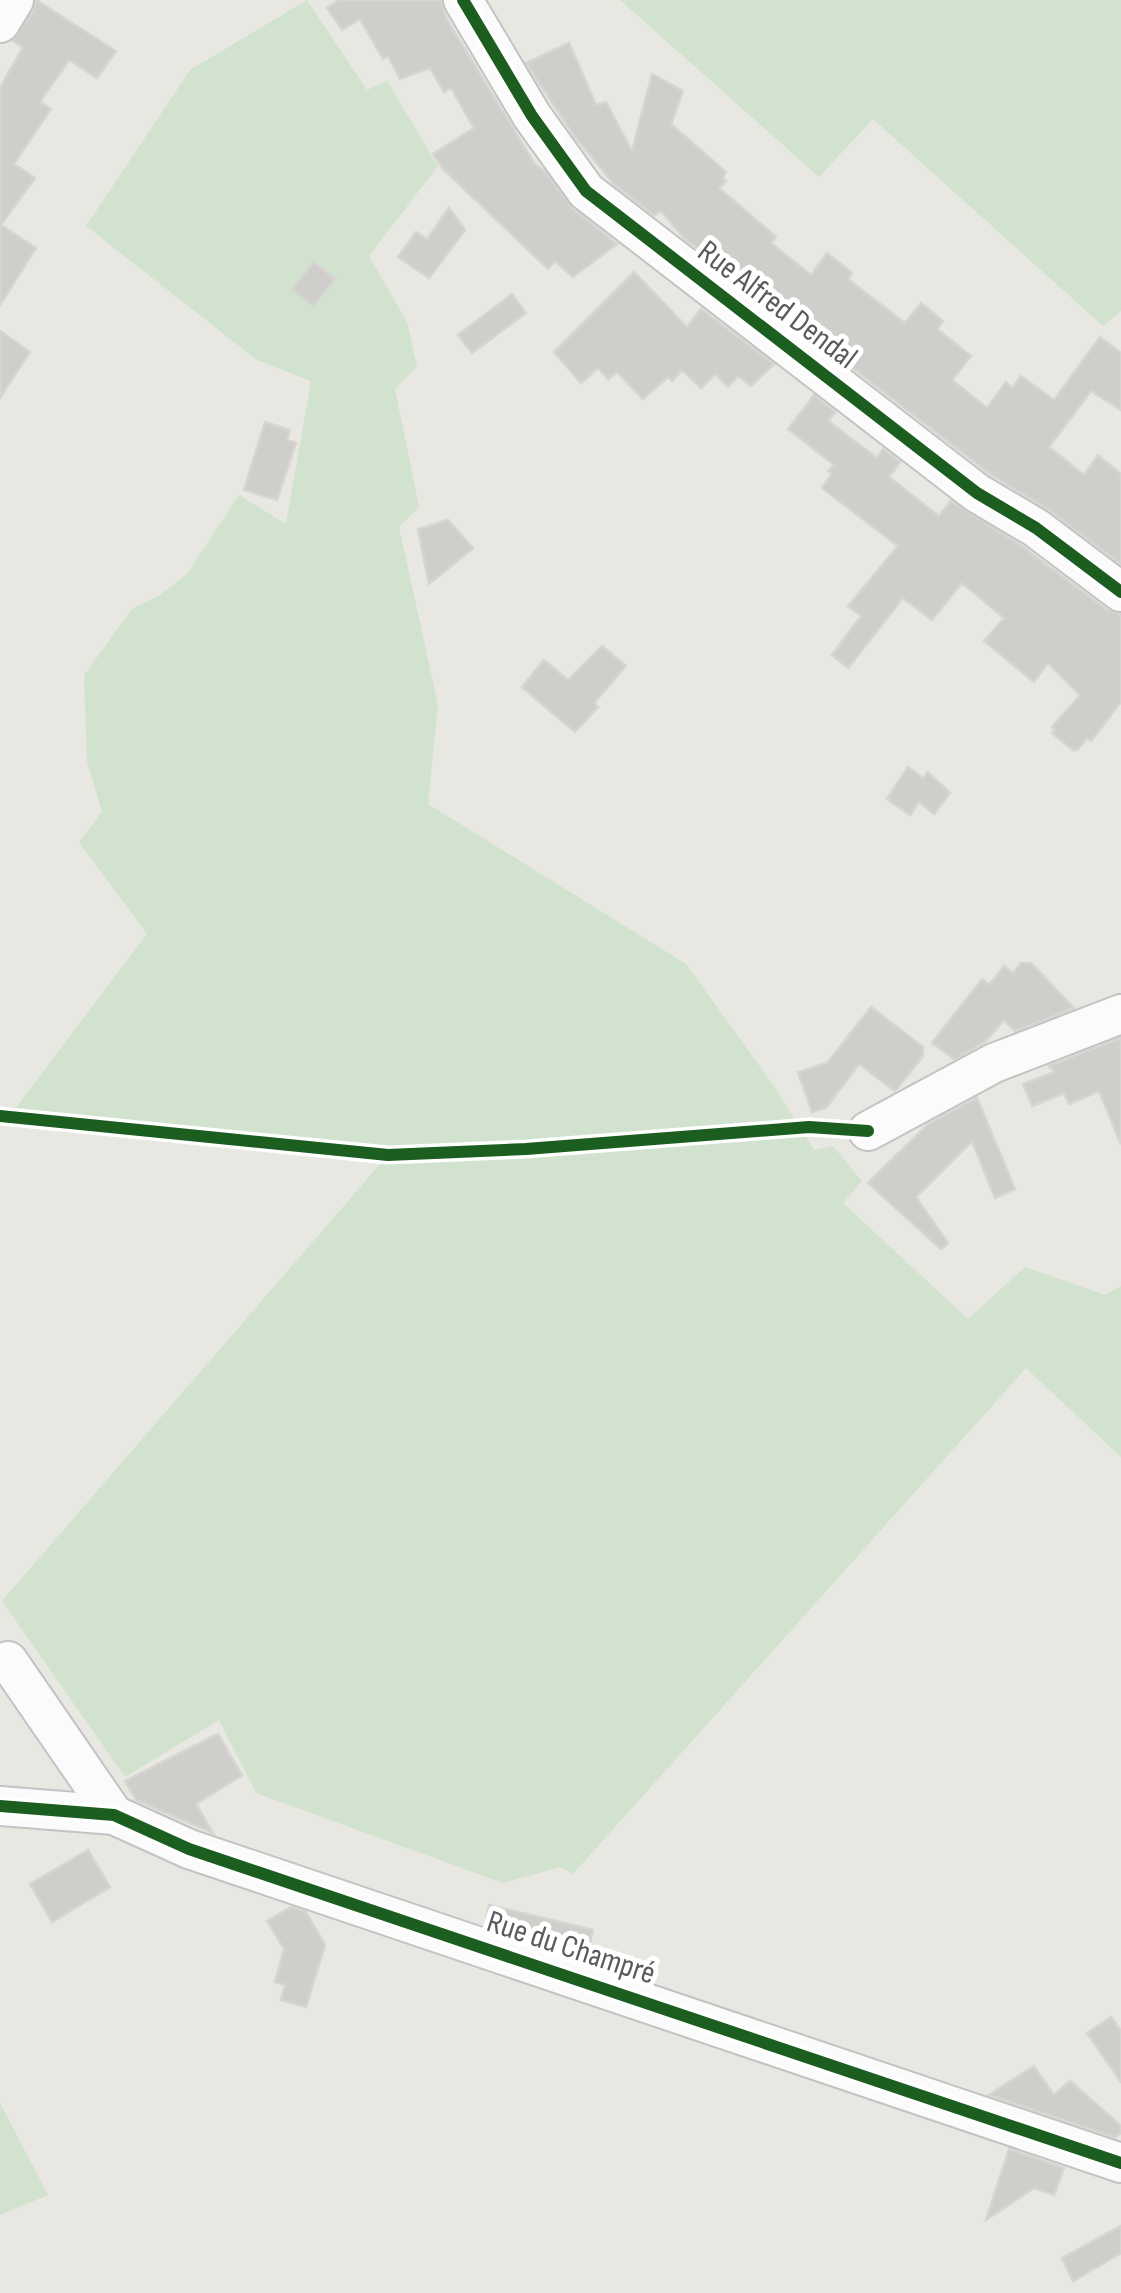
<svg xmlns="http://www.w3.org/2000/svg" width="1121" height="2293" font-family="'Sofia Sans Condensed',sans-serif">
  <rect width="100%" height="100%" fill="#e8e7e2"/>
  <g fill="#d1e3cf">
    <polygon points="307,0 367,90 387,81 438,166 369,256 407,322 417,367 395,389 419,507 399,527 438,705 428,804 686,964 774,1086 814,1150 833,1146 862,1181 843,1203 968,1319 1025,1267 1105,1295 1121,1286 1121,1457 1026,1368 573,1874 561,1867 503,1883 256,1793 219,1720 125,1777 2,1601 387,1156 8,1118 147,934 79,842 102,812 87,761 84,675 133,608 157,597 187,574 239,495 286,524 311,381 257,360 86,226 190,70"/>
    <polygon points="620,0 1121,0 1121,311 1103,326 873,119 819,177"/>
    <polygon points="0,2103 48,2195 0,2215"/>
  </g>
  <g fill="#cfcecb" stroke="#d7d5d2" stroke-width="2.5">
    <polygon points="36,0 116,51 97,78 69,60 40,102 51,109 14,164 35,178 1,225 36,248 0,305 0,88 23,47 13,41 33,12"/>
    <polygon points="339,0 441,0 446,18 534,163 545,172 572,208 617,244 573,277 555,261 548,269 442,168 433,154 474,128 451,88 444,92 430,68 400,79 388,56 383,59 360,19 342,30 327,8"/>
    <polygon points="569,43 596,105 606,102 632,151 652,74 683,91 671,124 726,172 723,178 726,181 719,188 776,237 771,243 811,275 827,253 852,273 848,279 905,323 921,303 943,321 937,329 971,356 952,380 987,408 1006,382 1012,388 1021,376 1054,400 1100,337 1121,353 1121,410 1091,391 1049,447 1084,475 1098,455 1121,474 1121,564 1049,510 990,474 683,237 661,211 654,215 615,185 575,137 526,63"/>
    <polygon points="449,208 465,230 429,278 398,257 416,232 427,239"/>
    <polygon points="314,262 335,279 313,306 292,289"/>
    <polygon points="634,272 687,327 701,309 774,364 751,386 738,376 728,387 715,374 701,388 682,370 672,381 668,377 643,399 617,372 608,379 598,368 581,383 554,352"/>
    <polygon points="512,294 526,313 472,353 458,335"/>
    <polygon points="0,331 30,352 0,398"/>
    <polygon points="814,395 835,412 828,421 877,458 883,449 900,462 889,477 939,516 951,501 1023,547 1107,610 1121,614 1121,702 1091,741 1087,738 1077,750 1073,750 1052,733 1055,729 1052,727 1080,695 1048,663 1034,682 984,641 1004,618 962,583 932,620 903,598 848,668 832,655 861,616 848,606 898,546 822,488 832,474 828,471 834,465 788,429"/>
    <polygon points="265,422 290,430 287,440 296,443 277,500 244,490"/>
    <polygon points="448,520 473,548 429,584 418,529"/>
    <polygon points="602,646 626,666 594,703 598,707 575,732 522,687 544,660 568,680"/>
    <polygon points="908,767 923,778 928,772 950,793 934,814 919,802 910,815 887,799"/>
    <polygon points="1021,963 1031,963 1074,1008 1015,1031 1004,1020 985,1042 954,1059 932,1043 982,979 989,985 1004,966 1013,973"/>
    <polygon points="871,1007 923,1047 923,1056 895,1091 859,1064 826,1108 812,1112 798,1072 827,1063"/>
    <polygon points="1121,1038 1121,1144 1099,1091 1069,1104 1064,1093 1032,1106 1023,1084 1055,1072 1049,1066"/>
    <polygon points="977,1098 1015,1189 995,1198 972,1141 916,1197 948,1243 941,1249 868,1183 927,1125"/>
    <polygon points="218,1734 242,1775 196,1804 213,1833 136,1800 125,1781"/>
    <polygon points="88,1850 110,1887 52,1922 30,1884"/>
    <polygon points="489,1905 593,1930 586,1959 485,1925"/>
    <polygon points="291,1907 306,1912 325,1945 306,2007 281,2000 285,1985 275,1982 284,1949 267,1921"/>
    <polygon points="1111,2017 1121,2031 1121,2082 1087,2033"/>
    <polygon points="1034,2066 1054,2095 1070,2081 1121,2126 1121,2133 1115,2137 989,2095"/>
    <polygon points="1009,2149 1064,2168 1054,2195 1034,2188 986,2220"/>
    <polygon points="1121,2226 1121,2253 1073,2281 1062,2258"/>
  </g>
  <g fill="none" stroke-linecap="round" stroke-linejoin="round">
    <defs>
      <g id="minor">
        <polyline points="463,0 532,116 586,191 977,493 1036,528 1121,592"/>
        <polyline points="0,23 14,0"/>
        <polyline points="868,1131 994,1063 1121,1014"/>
        <polyline points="8,1661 114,1815"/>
        <polyline points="0,1806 114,1815 189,1849 1121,2163"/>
      </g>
    </defs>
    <use href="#minor" stroke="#c4c3c3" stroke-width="42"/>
    <use href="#minor" stroke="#fcfbfb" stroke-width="38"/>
    <defs>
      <g id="cycleway">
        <polyline points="463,0 532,116 586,191 977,493 1036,528 1121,592"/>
        <polyline points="0,1116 388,1155 526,1149 809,1127 868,1131"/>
        <polyline points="0,1806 114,1815 189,1849 1121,2163"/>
      </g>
    </defs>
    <use href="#cycleway" stroke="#fff" stroke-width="19"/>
    <use href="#cycleway" stroke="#1b5e20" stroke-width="12"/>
  </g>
  <g text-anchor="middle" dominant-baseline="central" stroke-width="10" stroke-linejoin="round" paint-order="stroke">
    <g font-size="32" fill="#595c5f" stroke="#fff">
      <text transform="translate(777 305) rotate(37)">Rue Alfred Dendal</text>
      <text transform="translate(571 1948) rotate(18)">Rue du Champré</text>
    </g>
  </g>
</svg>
